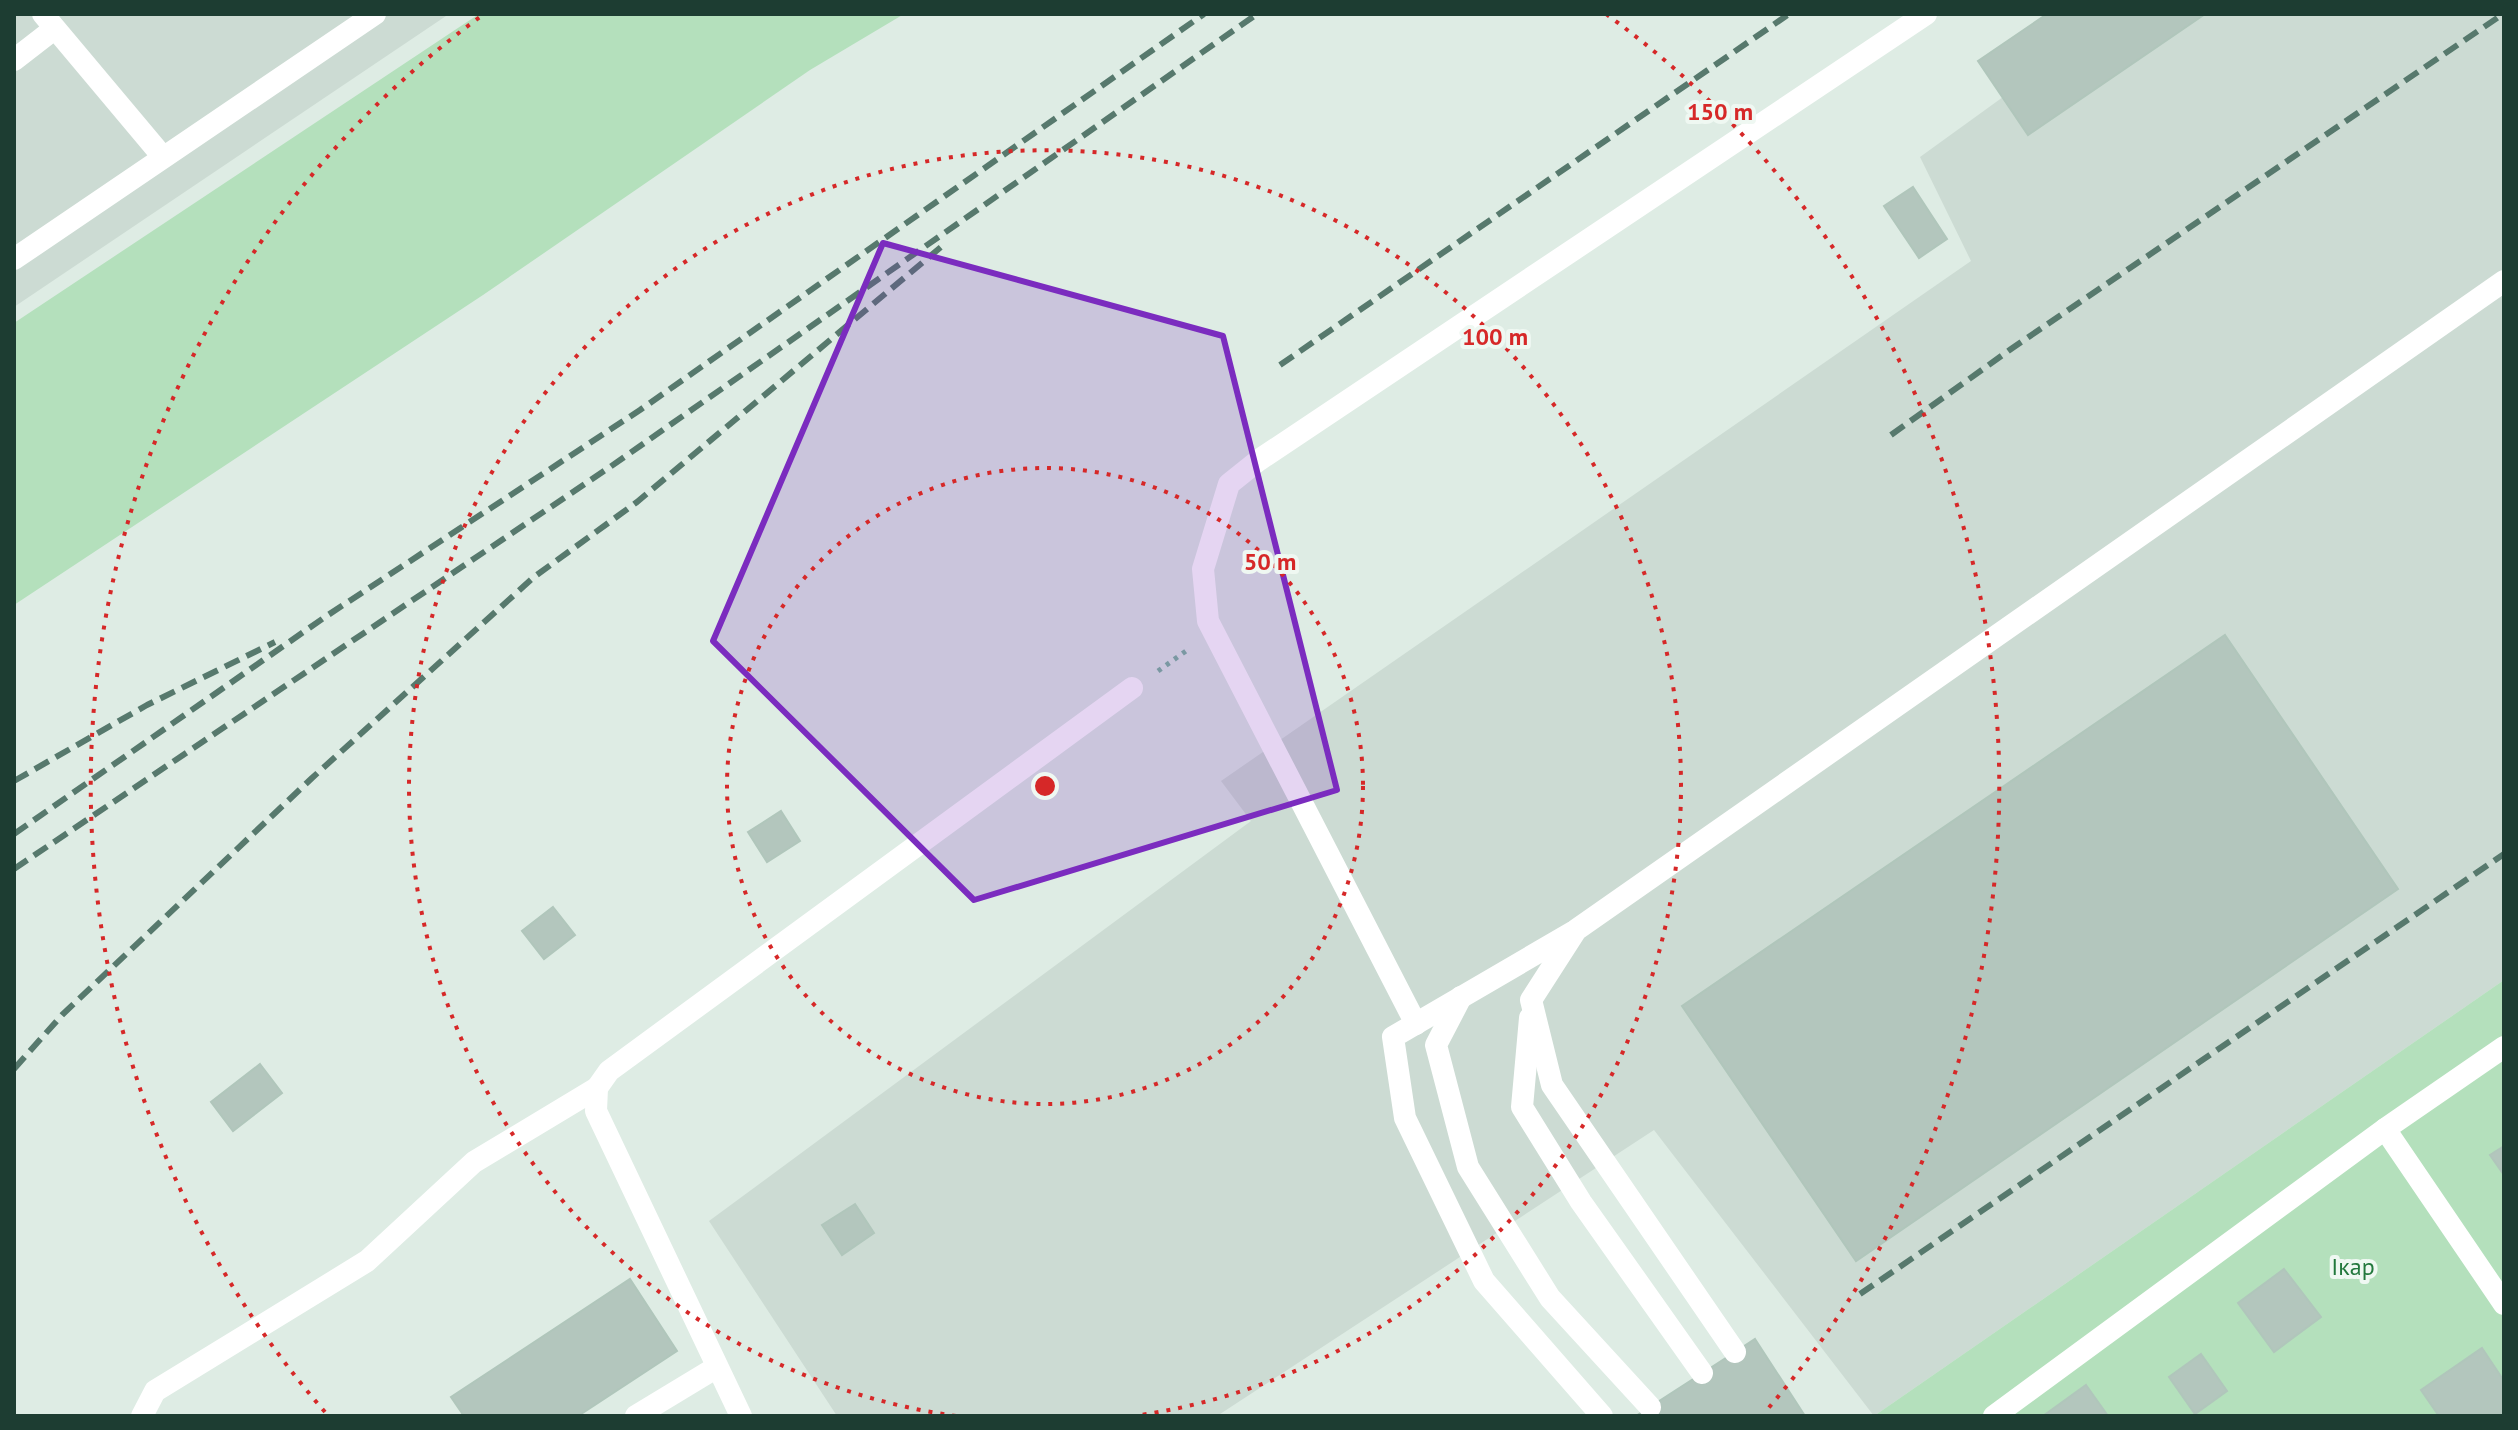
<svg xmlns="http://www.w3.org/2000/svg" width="2518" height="1430" font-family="'PT Sans',sans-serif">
  <rect width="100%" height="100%" fill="#deece4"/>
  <g fill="#ccdbd3">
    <polygon points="14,14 449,14 14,307"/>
    <polygon points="2047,14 2504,14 2504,980 1874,1416 1654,1130 1217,1416 837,1416 709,1221 1251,821 1221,781 1971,261 1920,157 2003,97"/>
  </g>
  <g fill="#b4e0bc">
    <polygon points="479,14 904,14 810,70 483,295 14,605 14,323"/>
    <polygon points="2504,980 2504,1416 1874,1416"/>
  </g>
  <g fill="#b3c6bd" stroke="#b0c6bb" stroke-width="2">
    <polygon points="2047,14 2205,14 2028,135 1978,61"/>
    <polygon points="1913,187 1947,239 1919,258 1884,206"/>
    <polygon points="2225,635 2398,889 1856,1261 1682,1006"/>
    <polygon points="781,811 800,841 767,862 748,832"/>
    <polygon points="553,907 575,935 544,959 522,931"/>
    <polygon points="260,1064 282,1093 233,1131 211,1102"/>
    <polygon points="2504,1146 2504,1175 2490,1155"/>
    <polygon points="855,1204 874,1233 842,1255 822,1225"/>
    <polygon points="2284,1269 2321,1317 2274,1352 2238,1303"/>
    <polygon points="630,1279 677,1351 578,1416 464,1416 451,1397"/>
    <polygon points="1755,1339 1805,1416 1636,1416 1735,1352"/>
    <polygon points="2482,1348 2504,1381 2504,1416 2439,1416 2421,1390"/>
    <polygon points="2201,1354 2227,1391 2195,1414 2169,1377"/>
    <polygon points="2086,1385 2108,1416 2043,1416"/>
  </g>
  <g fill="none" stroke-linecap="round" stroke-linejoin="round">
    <polyline stroke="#7ab39c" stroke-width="5" stroke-dasharray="4 6" stroke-linecap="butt" points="1158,671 1186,651"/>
    <g stroke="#fff" stroke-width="22">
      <polyline points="43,14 163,157"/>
      <polyline points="14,60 54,29"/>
      <polyline points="14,259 375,14"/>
      <polyline points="1573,932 1393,1037 1405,1118 1484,1281 1602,1416"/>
      <polyline points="1461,997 1436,1045 1468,1167 1550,1298 1650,1407"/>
      <polyline points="1530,1018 1522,1107 1581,1202 1702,1373"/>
      <polyline points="1416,1024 1208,621 1203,569 1229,484 1259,460 1926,14"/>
      <polyline points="2385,1129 2504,1304"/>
      <polyline points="1735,1352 1552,1085 1531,1000 1576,930 2504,281"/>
      <polyline points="142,1416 155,1391 367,1261 474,1162 597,1088"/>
      <polyline points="636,1416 717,1367"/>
      <polyline points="741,1416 596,1111 597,1088 609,1071 1132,688"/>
      <polyline points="1994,1416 2385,1129 2504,1047"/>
    </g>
    <g stroke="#57796d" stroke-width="6" stroke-dasharray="16 8" stroke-linecap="butt">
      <polyline points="1280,365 1789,14"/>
      <polyline points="1891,435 2011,349 2503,14"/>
      <polyline points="14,781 147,705 275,642"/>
      <polyline points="14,834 325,617 640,410 1204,14"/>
      <polyline points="14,869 610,467 1257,14"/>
      <polyline points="14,1069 62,1015 312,778 534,577 637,502 941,247"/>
      <polyline points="1860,1294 2504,854"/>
    </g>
  </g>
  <path fill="#7b2cbf" fill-opacity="0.2" stroke="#7b2cbf" stroke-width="6" stroke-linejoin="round" d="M883,243L1223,336L1337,790L974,900L713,641Z"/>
  <g fill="none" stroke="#d62828" stroke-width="4" stroke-dasharray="4 8">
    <circle cx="1045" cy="786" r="318"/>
    <path d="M956 1416A636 636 0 1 1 1134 1416"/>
    <path d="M325 1412A954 954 0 0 1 484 14M1606 14A954 954 0 0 1 1765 1412"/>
  </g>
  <g text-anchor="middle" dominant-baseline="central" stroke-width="8" stroke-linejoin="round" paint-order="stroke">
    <g font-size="24" fill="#23783d" stroke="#eff8f2">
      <text x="2353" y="1266">Ікар</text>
    </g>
  </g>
  <circle cx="1045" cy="786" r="12" fill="#d62828" stroke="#eff8f2" stroke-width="4"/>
  <g font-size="24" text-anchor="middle" font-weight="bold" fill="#d62828" stroke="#eff8f2" stroke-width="8" stroke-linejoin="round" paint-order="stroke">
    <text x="1720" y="120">150 m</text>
    <text x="1495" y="345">100 m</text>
    <text x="1270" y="570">50 m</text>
  </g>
  <rect width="2518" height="1430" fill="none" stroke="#1d3d32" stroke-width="32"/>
</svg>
